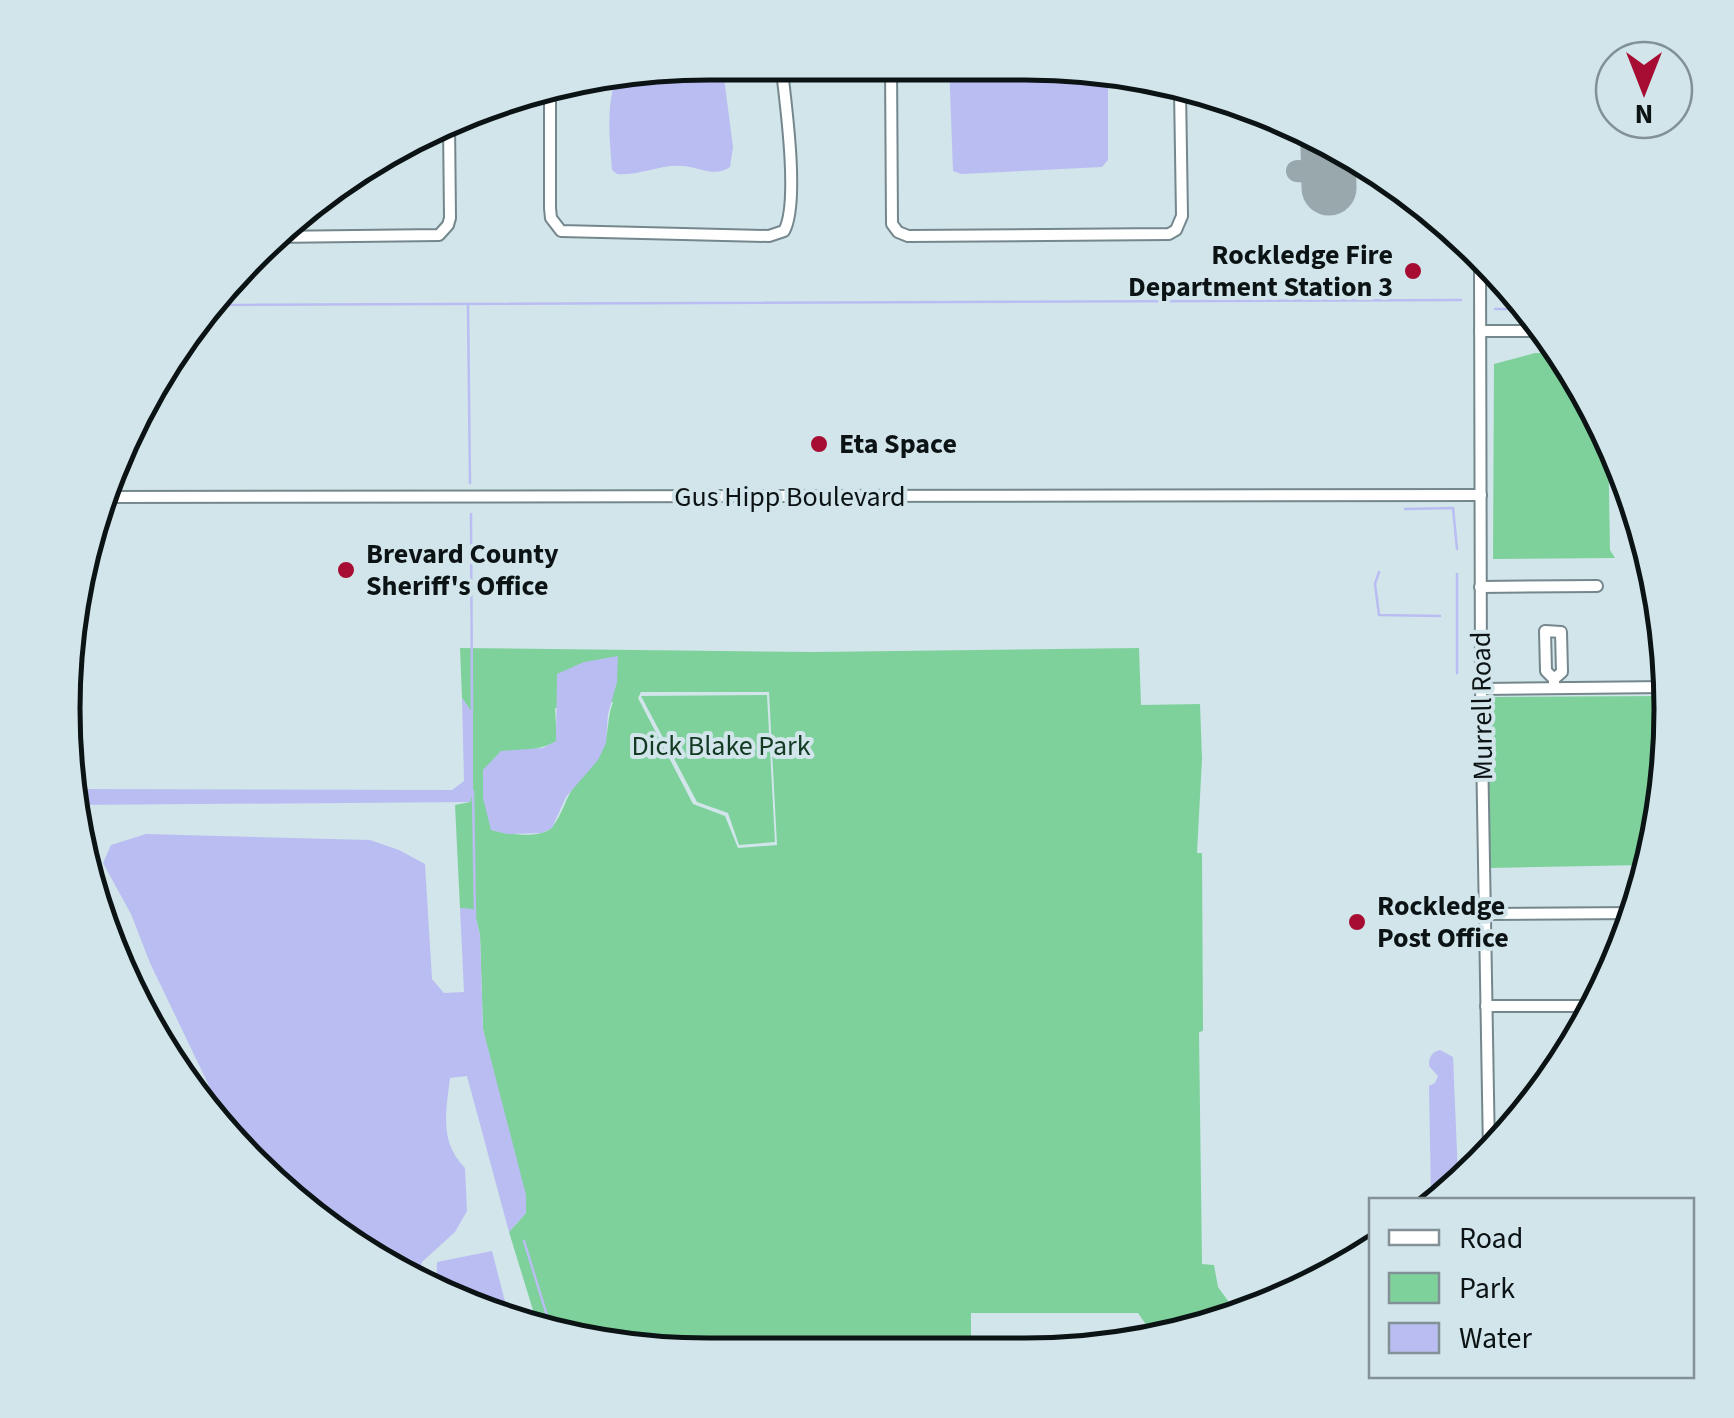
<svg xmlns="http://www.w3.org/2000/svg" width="1734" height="1418" font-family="'Source Sans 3',sans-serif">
  <rect width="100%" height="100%" fill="#d1e5eb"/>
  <g fill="#7fd19c" fill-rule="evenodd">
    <polygon points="1535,353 1551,353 1605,424 1608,435 1610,550 1615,558 1493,559 1494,364"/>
    <path d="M460,648L813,652L1139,648L1141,705L1200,704L1202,759L1197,853H1202L1203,1031L1199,1032L1202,1264L1214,1265L1218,1287L1234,1309L1151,1332L1138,1313H971V1354H667L540,1333L509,1232L526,1213L483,1029L480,935L474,910L460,908L455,805L470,802L473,791V714L462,698ZM641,692H769L777,845L738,848L725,816L693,804L638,698ZM613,702C607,717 609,734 603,748C597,764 584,771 575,785C566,797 562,815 553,826C542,840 508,834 492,830L483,770C508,749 532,754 557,741L555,708Z"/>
    <polygon points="767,695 775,842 739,845 728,813 697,802 641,696"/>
    <polygon points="1666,696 1644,865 1489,868 1489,697"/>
  </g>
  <g fill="#babdf1">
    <path d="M709,63H722L733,147L730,167C714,178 700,167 683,166C660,164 640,176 617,174L612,170C610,141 605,102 618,75Z"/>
    <polygon points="949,63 1068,64 1108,73 1108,160 1102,167 961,174 953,171"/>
    <polygon points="618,656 617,682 608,714 606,743 598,760 566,797 552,828 542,833 507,834 491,830 483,798 483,770 501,751 543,748 556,741 557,674 584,662"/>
    <polygon points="462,698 473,714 473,791 470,802 73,805 72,789 452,790 464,781"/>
    <path d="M146,834L370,840L399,850L425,864L432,979L444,993L464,992L460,908L474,909L480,935L483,1029L526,1195V1213L509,1232L467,1076L450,1078C446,1112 439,1142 465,1168L467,1211L455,1232L422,1262L416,1285L315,1222L236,1142L150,963L131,914L103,863L111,845Z"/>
    <path d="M1440,1050L1453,1057L1458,1176L1431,1197L1429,1086L1435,1083L1438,1076L1429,1066C1429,1058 1431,1052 1440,1050Z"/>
    <polygon points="492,1251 510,1321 436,1294 437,1262"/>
  </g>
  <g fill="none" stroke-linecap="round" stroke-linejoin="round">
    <g stroke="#babdf1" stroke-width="2.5">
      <polyline points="208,305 1461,300"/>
      <polyline points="468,305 470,483"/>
      <polyline points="1495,309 1518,309"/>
      <polyline points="1405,509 1453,508 1457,549"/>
      <polyline points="471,514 472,713"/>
      <polyline points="1379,572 1375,584 1379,615 1440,616"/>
      <polyline points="1457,574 1457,673"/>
      <polyline points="473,791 475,918"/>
      <polyline points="524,1241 553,1335"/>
    </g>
    <polyline stroke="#98a8ac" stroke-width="22" points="1297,171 1329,174"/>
    <polyline stroke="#98a8ac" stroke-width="55" points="1328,147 1329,188"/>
    <defs>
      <g id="minor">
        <polyline points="891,63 892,224 898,232 908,236 1169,234 1176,230 1182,216 1180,90"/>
        <path d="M550,83V208L551,218L561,231L769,236L784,231C800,203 785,98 781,63"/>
        <polyline points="271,237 439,235 448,225 450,218 449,123"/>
        <polyline points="1480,260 1481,689 1489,1152"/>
        <polyline points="1480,331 1534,331"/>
        <polyline points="99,497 1481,495"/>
        <polyline points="1480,587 1597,586"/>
        <polyline points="1668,659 1668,684"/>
        <polyline points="1554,679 1562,672 1561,632 1545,631 1546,671 1554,679 1554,688"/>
        <polyline points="1481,689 1667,687"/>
        <polyline points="1486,914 1638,913"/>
        <polyline points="1486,1006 1586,1006"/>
      </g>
    </defs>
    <use href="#minor" stroke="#74878c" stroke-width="14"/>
    <use href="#minor" stroke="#fff" stroke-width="10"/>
  </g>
  <g fill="#a70d32" stroke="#d1e5eb" stroke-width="4">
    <circle cx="1413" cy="271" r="10"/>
    <circle cx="819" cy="444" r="10"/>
    <circle cx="346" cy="570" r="10"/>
    <circle cx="1357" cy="922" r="10"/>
  </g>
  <g text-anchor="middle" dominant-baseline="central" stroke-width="8" stroke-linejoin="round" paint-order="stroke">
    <g font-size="28" font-weight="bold" fill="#0c1315" stroke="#d1e5eb" text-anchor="start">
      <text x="1393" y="255" text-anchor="end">Rockledge Fire<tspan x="1393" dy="32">Department Station 3</tspan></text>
      <text x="839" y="444">Eta Space</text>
      <text x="366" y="554">Brevard County<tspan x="366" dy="32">Sheriff's Office</tspan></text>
      <text x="1377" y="906">Rockledge<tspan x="1377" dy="32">Post Office</tspan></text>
    </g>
    <g font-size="28" fill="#0c1315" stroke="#d1e5eb">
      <text x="790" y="497">Gus Hipp Boulevard</text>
      <text transform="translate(1482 706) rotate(-91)">Murrell Road</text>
    </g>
    <g font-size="28" fill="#143a23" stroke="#d1e5eb">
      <text x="721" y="746">Dick Blake Park</text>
    </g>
  </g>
  <path d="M0 0H1734V1418H0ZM709 80H1025A629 629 0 0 1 1654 709V709A629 629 0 0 1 1025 1338H709A629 629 0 0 1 80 709V709A629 629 0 0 1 709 80Z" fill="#d1e5eb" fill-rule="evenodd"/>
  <path fill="none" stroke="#0c1315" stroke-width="5" d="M709 80H1025A629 629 0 0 1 1654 709V709A629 629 0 0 1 1025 1338H709A629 629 0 0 1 80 709V709A629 629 0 0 1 709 80Z"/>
  <rect x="1369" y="1198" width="325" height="180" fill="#d1e5eb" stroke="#829195" stroke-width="2.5"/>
  <rect x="1389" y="1230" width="50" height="15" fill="#ffffff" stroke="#829195" stroke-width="2.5"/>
  <text x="1459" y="1248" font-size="30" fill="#0c1315">Road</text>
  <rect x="1389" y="1273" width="50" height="30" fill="#7fd19c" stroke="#829195" stroke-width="2.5"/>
  <text x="1459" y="1298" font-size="30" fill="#0c1315">Park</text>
  <rect x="1389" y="1323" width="50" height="30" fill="#babdf1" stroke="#829195" stroke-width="2.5"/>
  <text x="1459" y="1348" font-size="30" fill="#0c1315">Water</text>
  <g transform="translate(1644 90) rotate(180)"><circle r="48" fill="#d1e5eb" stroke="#829195" stroke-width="2.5"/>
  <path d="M0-8L18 38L0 25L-18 38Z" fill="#a70d32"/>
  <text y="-15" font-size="28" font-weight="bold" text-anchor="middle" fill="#0c1315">N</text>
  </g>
</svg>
